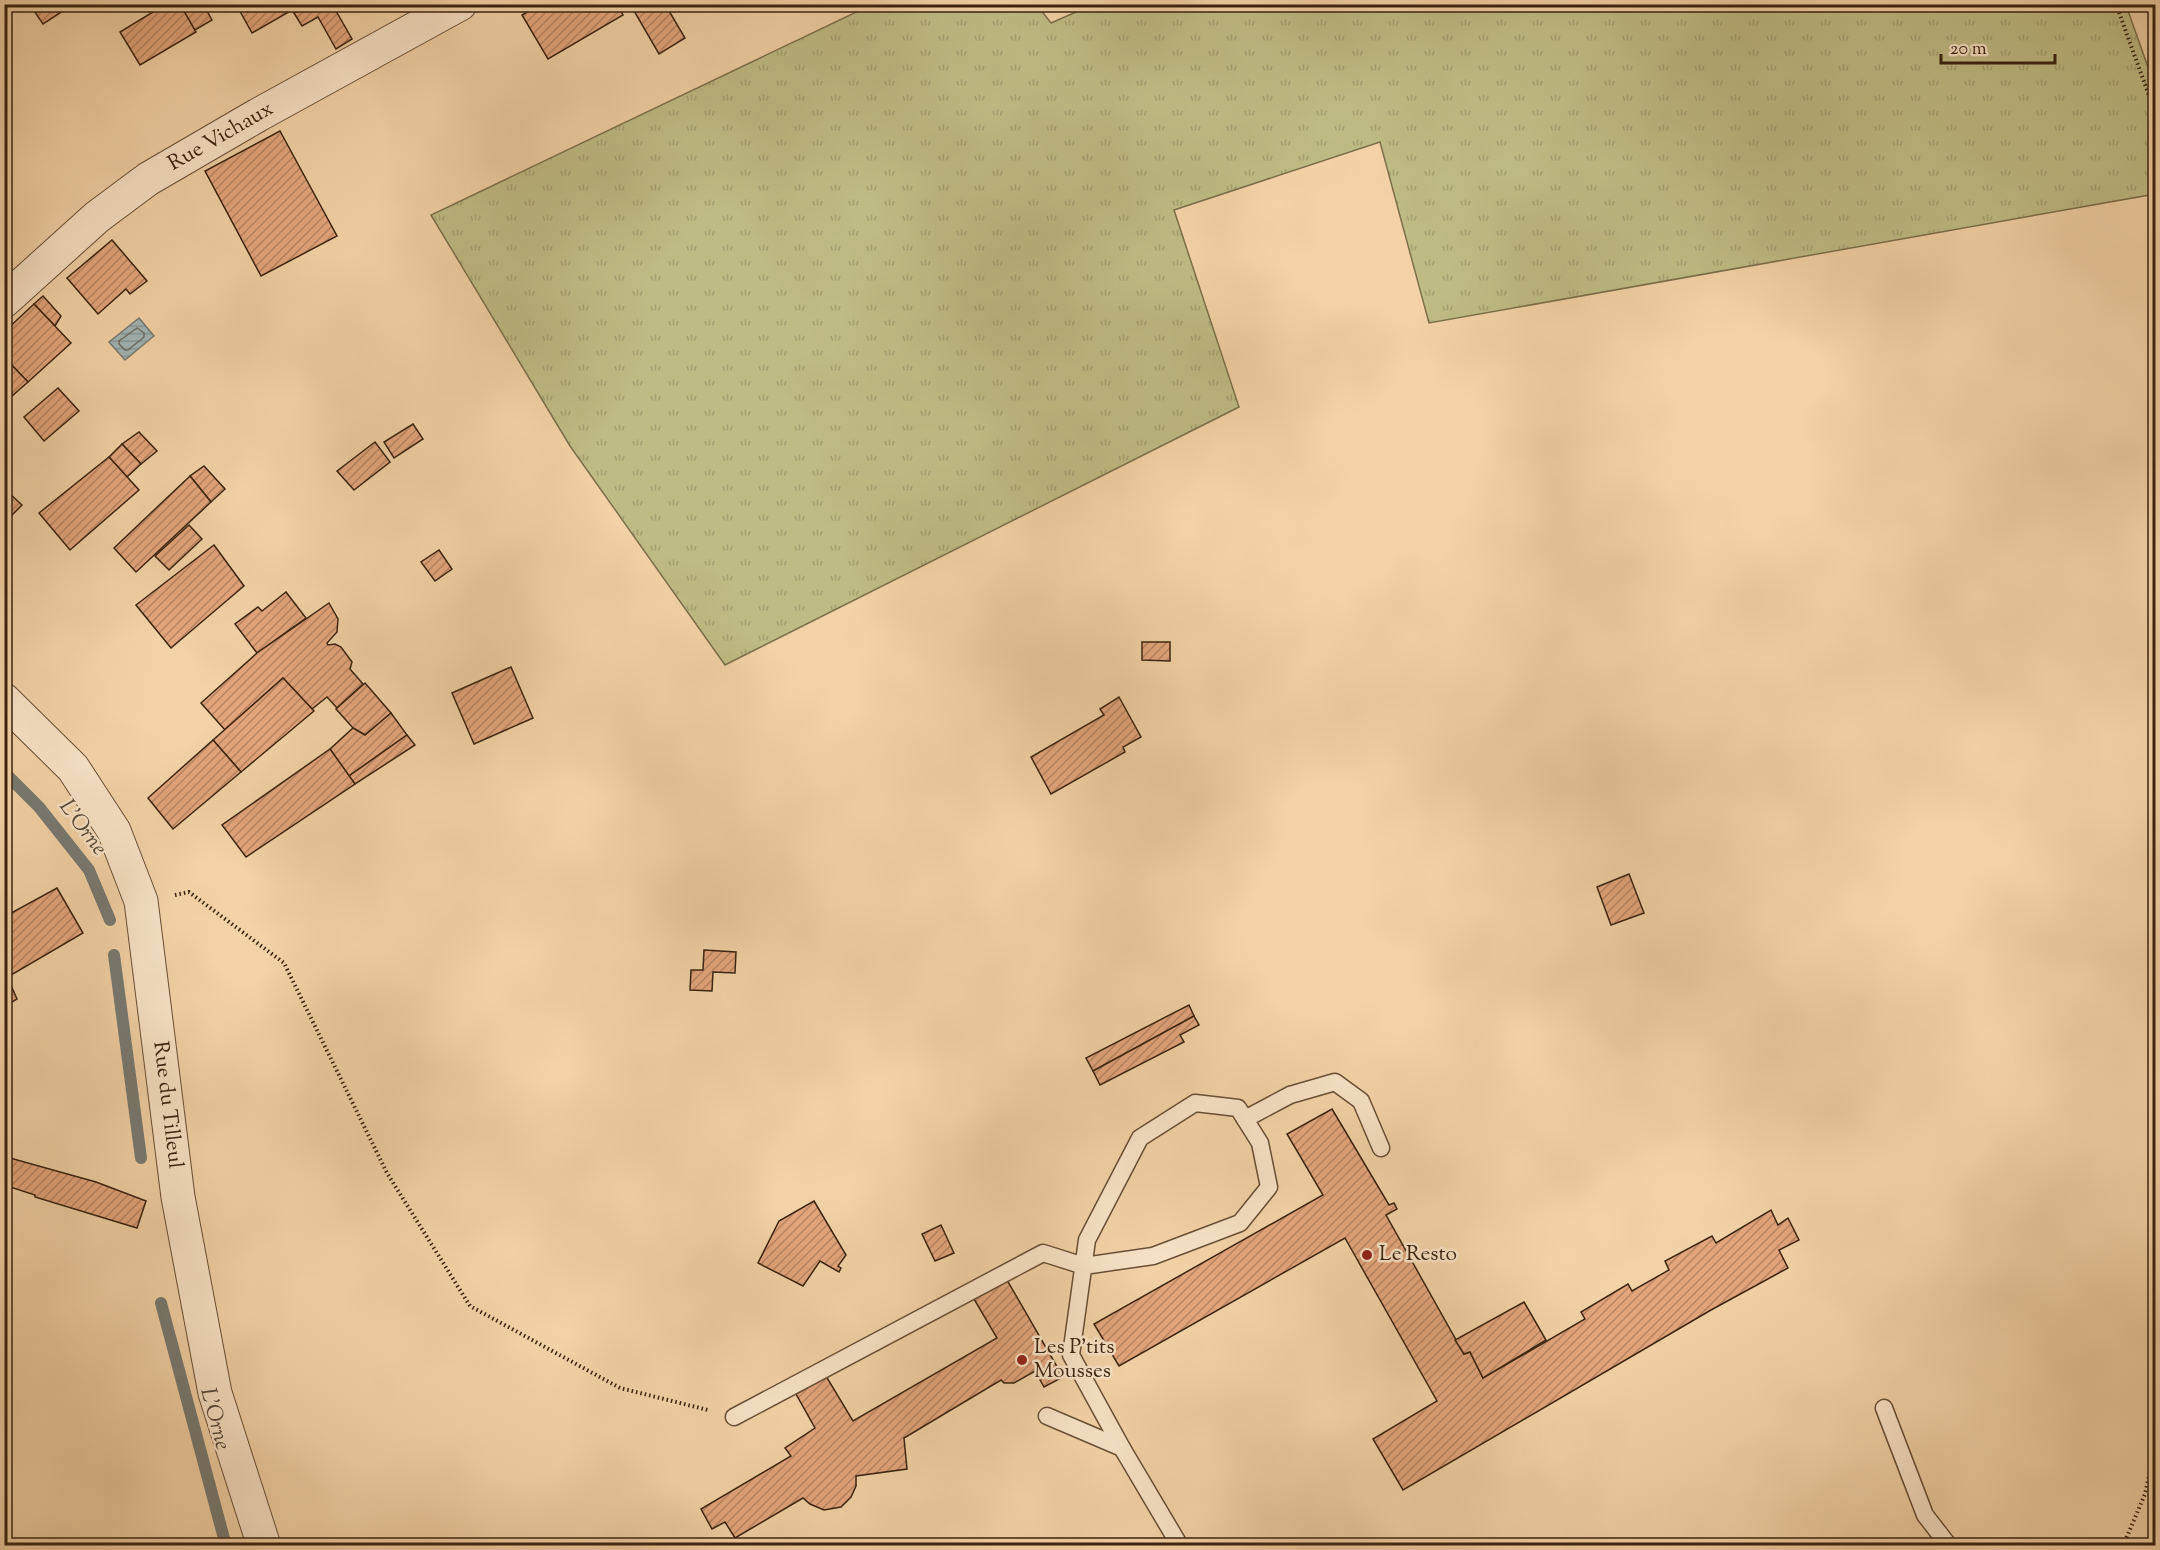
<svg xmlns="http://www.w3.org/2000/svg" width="2160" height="1550" font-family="'Sorts Mill Goudy',serif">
  <defs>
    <pattern id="grass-tufts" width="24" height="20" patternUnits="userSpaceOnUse" patternTransform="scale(1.5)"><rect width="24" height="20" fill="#bfbb84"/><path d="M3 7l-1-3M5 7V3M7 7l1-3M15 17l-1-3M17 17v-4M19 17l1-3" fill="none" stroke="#a5a071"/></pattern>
    <pattern id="water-rules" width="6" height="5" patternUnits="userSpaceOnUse" patternTransform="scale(1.5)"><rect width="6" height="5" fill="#a1b4b4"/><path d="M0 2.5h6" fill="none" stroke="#8b9a9a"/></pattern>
    <pattern id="building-hatch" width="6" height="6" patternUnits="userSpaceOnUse" patternTransform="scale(1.5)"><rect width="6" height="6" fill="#e3a57c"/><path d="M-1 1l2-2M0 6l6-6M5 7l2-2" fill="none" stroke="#b98664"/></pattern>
  </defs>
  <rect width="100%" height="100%" fill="#f2d2a6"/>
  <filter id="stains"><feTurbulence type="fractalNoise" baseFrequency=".00333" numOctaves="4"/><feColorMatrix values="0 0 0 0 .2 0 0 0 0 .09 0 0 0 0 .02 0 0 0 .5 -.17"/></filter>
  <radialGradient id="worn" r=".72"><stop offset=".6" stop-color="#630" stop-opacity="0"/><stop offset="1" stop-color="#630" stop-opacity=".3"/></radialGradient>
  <polygon fill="url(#grass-tufts)" stroke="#7c6f4a" stroke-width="1.5" points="1092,5 2126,5 2155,87 2155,194 1429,323 1380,142 1174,210 1239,407 725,665 570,446 431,215 871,5 1037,5 1051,23"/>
  <polygon fill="url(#water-rules)" stroke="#787a72" stroke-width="1.5" points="139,318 154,336 125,360 109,342"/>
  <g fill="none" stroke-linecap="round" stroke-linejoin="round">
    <polygon stroke="#6e6c62" stroke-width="1.5" points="137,328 144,333 144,337 128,350 125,350 119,344 119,341"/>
    <g stroke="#787a72" stroke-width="12">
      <polyline points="4,772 39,807 89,870 110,920"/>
      <polyline points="114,955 141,1158"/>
      <polyline points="161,1303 226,1546"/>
    </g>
  </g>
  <g fill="url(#building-hatch)" stroke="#3a230f" stroke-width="1.5">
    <polygon points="59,4 63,11 43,24 30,5"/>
    <polygon points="166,4 180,4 196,32 140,65 120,32"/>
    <polygon points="180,4 203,4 212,20 195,30"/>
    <polygon points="236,4 310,4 294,13 292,10 252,33"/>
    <polygon points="310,4 332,4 352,39 336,49 318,17 302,26 294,13"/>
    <polygon points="540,4 617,4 623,15 548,59 522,15"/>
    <polygon points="630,4 665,4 685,38 659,54"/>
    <polygon points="280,131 337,236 261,276 205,171"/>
    <polygon points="112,240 147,281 130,294 126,289 98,314 67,278"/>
    <polygon points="43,296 61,316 55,326 34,304"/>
    <polygon points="34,304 71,343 28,382 4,357 4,332"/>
    <polygon points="4,357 28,382 4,403"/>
    <polygon points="58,388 79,411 44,441 24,417"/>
    <polygon points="413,424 423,439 394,458 384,442"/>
    <polygon points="139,432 157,451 141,464 122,444"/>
    <polygon points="375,442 390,462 354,490 337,471"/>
    <polygon points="122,444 141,464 127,477 109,457"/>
    <polygon points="109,457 139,490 70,550 39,513"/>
    <polygon points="204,466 225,489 211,502 190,476"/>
    <polygon points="190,476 211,502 136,572 114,548"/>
    <polygon points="9,493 22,505 4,523 4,497"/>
    <polygon points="189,525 202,539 169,570 155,556"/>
    <polygon points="214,545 244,586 171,648 136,605"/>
    <polygon points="439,550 452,569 435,581 421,562"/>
    <polygon points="286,592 306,618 257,653 235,624 258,607 262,611"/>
    <polygon points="329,603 338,619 337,632 327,643 328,645 335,644 341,647 352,662 350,669 363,684 337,708 327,697 312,709 283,678 225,730 201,703 257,653"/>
    <polygon points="1142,642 1170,642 1170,661 1142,660"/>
    <polygon points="511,667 533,718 474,744 452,693"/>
    <polygon points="283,678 314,711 241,772 213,740"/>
    <polygon points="365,683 391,713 365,735 353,728 336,709"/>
    <polygon points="1119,697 1141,737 1123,747 1125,752 1051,794 1031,757 1104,715 1100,709"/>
    <polygon points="391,713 407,735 349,776 330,749 353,728 365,735"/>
    <polygon points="407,735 415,745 355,784 349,776"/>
    <polygon points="213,740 241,772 173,829 148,798"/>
    <polygon points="330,749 355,784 246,857 222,825"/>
    <polygon points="1629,874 1644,913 1611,925 1597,887"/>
    <polygon points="57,888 83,933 6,978 4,975 4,917"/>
    <polygon points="704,950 736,952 735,973 713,972 712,991 690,990 691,970 703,970"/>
    <polygon points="10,983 17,999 4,1007 4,986"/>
    <polygon points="1189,1005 1194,1016 1093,1071 1086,1058"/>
    <polygon points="1194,1016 1199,1025 1180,1035 1184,1042 1100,1085 1093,1071"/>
    <polygon points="1332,1109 1389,1205 1394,1203 1397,1209 1386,1215 1464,1354 1470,1352 1483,1378 1585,1319 1581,1312 1628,1284 1632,1291 1669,1270 1665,1261 1712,1236 1716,1243 1771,1210 1778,1225 1788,1218 1799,1240 1779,1250 1788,1268 1711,1310 1403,1490 1373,1439 1437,1401 1345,1238 1119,1366 1094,1324 1323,1195 1287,1134"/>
    <polygon points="10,1158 96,1182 146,1201 137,1228 35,1197 35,1195 4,1185 4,1175"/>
    <polygon points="814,1201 846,1255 838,1266 841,1268 839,1272 820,1261 803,1286 758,1263 779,1221"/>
    <polygon points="941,1225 954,1253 935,1261 922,1234"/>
    <polygon points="1007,1280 1063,1377 1044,1387 1035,1371 1014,1383 1004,1383 1001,1380 904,1438 907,1469 856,1476 856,1486 851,1497 841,1507 824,1510 810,1504 803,1498 735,1538 725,1522 712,1529 701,1509 791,1456 785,1448 815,1428 796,1394 826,1376 853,1421 997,1338 974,1299"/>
    <polygon points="1524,1302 1546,1340 1483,1378 1470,1352 1464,1354 1455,1340"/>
  </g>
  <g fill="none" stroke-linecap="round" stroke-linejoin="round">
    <defs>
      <g id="service">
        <polyline points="1245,1119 1290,1095 1335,1082 1361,1101 1381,1148"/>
        <polyline points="1884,1408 1925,1515 1949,1546"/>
        <polyline points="1047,1416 1122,1448 1180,1546"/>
        <polyline points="734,1417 1043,1253 1084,1266 1153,1256 1240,1223 1269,1187 1260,1143 1238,1108 1195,1103 1140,1138 1087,1240 1071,1355 1122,1448"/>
      </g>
      <polyline id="minor" points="4,301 97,217 148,179 258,115 460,4"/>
      <polyline id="tertiary" points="4,700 73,768 114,831 141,901 178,1197 215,1393 264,1546"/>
    </defs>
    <use href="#service" stroke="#684f35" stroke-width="19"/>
    <use href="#minor" stroke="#684f35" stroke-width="35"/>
    <use href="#tertiary" stroke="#684f35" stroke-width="35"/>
    <g stroke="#3a230f" stroke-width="4" stroke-dasharray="1.5 3" stroke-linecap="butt">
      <polyline points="2116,4 2156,115"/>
      <polyline points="175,895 189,892 284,963 387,1173 470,1306 620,1388 708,1410"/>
      <polyline points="2123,1546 2145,1494 2156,1445"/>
    </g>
    <use href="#service" stroke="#f7e2c5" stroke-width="16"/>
    <use href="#minor" stroke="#f7e2c5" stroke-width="33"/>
    <use href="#tertiary" stroke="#f7e2c5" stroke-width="33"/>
  </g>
  <g fill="#8f2418" stroke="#f7e2c5" stroke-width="2">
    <circle cx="1367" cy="1255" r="6"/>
    <circle cx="1022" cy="1360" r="6"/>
  </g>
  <g text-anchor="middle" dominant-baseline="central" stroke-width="5" stroke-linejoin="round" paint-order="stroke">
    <g font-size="21" fill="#3a230f" stroke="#f7e2c5">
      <text transform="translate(221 137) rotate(-30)">Rue Vichaux</text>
      <text transform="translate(167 1105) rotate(83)">Rue du Tilleul</text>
    </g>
    <g font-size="21" fill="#3a230f" stroke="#f7e2c5" text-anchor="start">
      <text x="1379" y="1255">Le Resto</text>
      <text x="1034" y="1348">Les P'tits<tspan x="1034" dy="24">Mousses</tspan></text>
    </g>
    <g font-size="22" font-style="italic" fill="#544738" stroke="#f7e2c5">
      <text transform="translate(82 828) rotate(53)">L'Orne</text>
      <text transform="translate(214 1419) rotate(75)">L'Orne</text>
    </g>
  </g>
  <rect width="2160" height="1550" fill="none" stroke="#f2d2a6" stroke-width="24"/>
  <rect x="6" y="6" width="2148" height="1538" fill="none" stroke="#3a230f" stroke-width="3"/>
  <rect x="12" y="12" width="2136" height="1526" fill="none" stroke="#3a230f" stroke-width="1.5"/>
  <path d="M1941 54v9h114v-9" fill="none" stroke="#3a230f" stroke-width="3"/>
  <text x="1950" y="54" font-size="18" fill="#3a230f" stroke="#f7e2c5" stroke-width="4.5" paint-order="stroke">20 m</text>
  <rect width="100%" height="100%" filter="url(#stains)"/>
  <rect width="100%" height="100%" fill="url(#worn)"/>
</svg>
